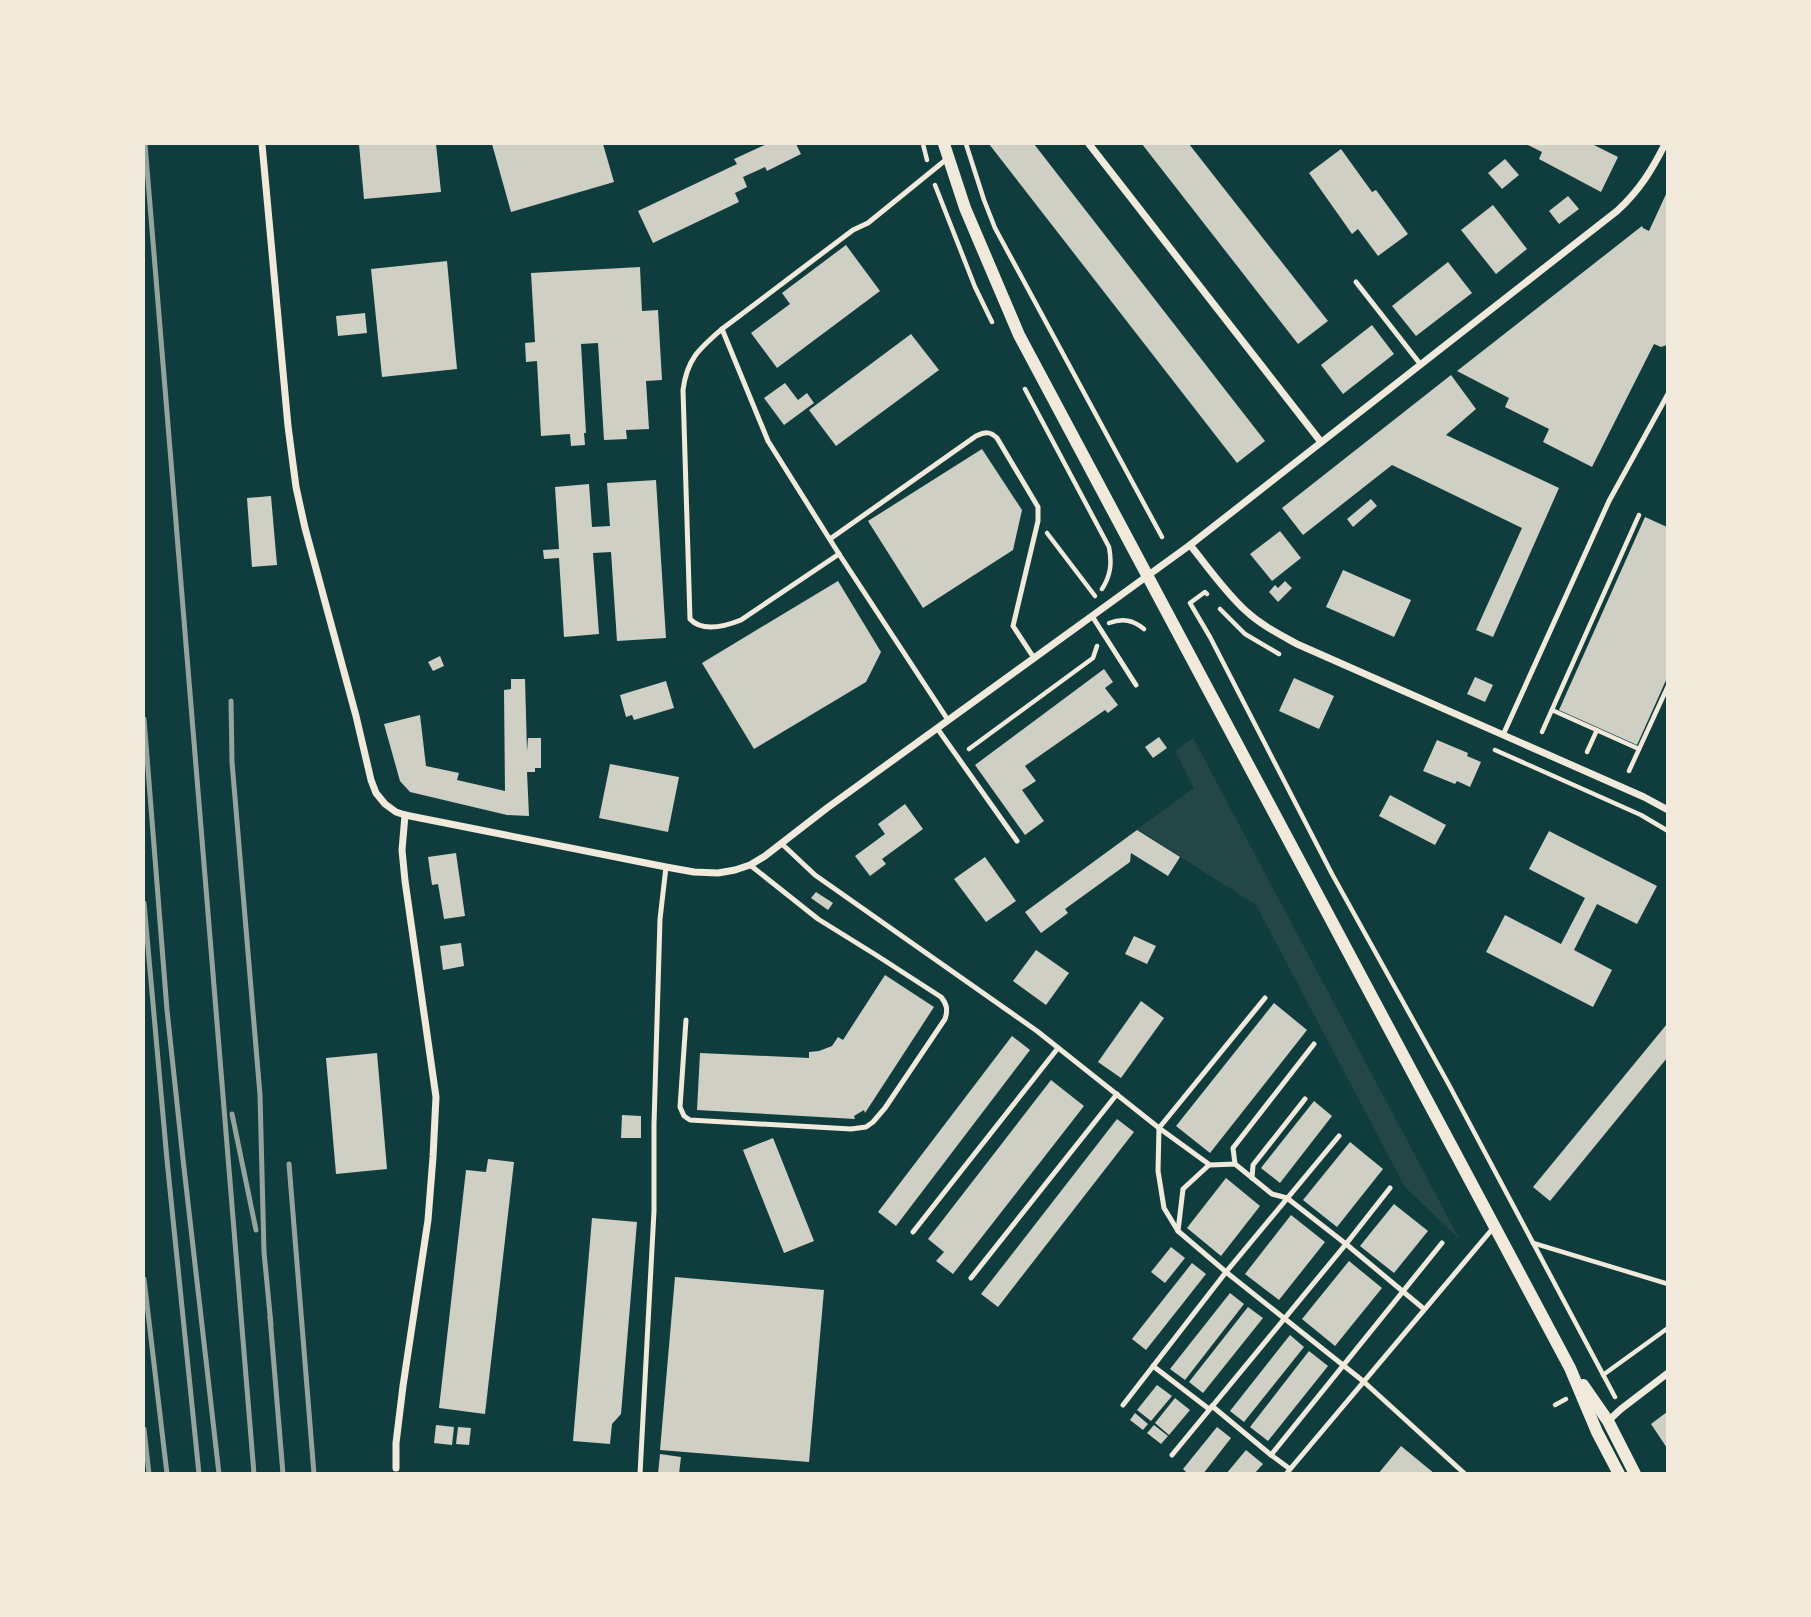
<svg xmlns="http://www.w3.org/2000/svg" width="1811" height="1617" font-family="'PT Sans Narrow',sans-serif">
  <rect width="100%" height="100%" fill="#0f3d3e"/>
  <polygon fill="#244646" points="1193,738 1460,1240 1405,1187 1256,905 1137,829 1194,788 1175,751"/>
  <g fill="#cfcfc3">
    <polygon points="359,144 436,144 441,192 364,199"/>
    <polygon points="492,144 603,144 614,182 511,212"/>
    <polygon points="767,144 796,144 801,154 767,171 765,167 743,177 747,187 735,193 739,202 653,243 638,211 737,164 734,159"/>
    <polygon points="989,144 1034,144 1265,441 1237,463"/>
    <polygon points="1142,144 1189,144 1328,321 1298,344"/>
    <polygon points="1526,144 1592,144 1618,157 1601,192 1539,159 1542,152"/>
    <polygon points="1341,149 1372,192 1376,190 1408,234 1378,256 1358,229 1352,234 1309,173"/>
    <polygon points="1505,159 1519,175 1502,189 1488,173"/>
    <polygon points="1667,192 1667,345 1661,347 1654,344 1592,467 1543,442 1549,429 1505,407 1509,398 1457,371 1642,226 1643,228 1649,231"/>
    <polygon points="1568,196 1579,209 1559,224 1549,211"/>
    <polygon points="1493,205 1527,249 1496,274 1461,230"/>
    <polygon points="846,245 880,291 777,368 751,333 790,304 782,293"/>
    <polygon points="447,261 457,369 382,377 371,269"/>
    <polygon points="1448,262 1472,293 1416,336 1392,306"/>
    <polygon points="640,267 642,311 658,310 662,380 646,381 649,429 626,430 627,439 604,440 598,343 581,344 586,433 584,433 585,445 571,446 570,434 541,436 537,361 526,362 525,343 535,342 531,273"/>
    <polygon points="365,313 367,333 338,336 336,316"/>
    <polygon points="1372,325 1394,354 1343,394 1321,365"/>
    <polygon points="911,334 939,370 836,446 809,410"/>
    <polygon points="1451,375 1476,409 1446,435 1559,488 1493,637 1476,630 1522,528 1392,465 1303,535 1282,508"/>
    <polygon points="785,383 798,400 807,393 814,403 784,425 764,398"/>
    <polygon points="982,449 1022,510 1013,550 923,608 868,521"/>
    <polygon points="656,480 666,638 617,641 611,552 593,553 599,634 564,637 559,558 544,559 543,550 559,549 555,487 589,484 592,527 610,526 607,483"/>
    <polygon points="271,496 277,565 252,567 247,498"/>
    <polygon points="1371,499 1377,506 1353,527 1347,519"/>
    <polygon points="1645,517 1667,527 1667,678 1637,745 1559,710"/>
    <polygon points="1280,531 1301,558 1272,581 1250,554"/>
    <polygon points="1343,570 1411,600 1394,637 1326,607"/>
    <polygon points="838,581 881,652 866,682 754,749 702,663"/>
    <polygon points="1285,581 1292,588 1278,602 1269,592 1275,585 1278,588"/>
    <polygon points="440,656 444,666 433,671 428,662"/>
    <polygon points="1104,669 1113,682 1105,688 1118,705 1108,713 1105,710 1025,766 1036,781 1022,790 1044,821 1025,835 975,765"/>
    <polygon points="1475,677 1493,685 1485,702 1467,694"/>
    <polygon points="1294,678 1334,696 1319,729 1279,711"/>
    <polygon points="511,679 525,679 527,751 528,738 541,738 541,768 535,768 535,772 527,772 529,816 507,815 410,792 400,781 384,724 420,715 426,766 459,773 457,780 505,791 504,690 511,689"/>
    <polygon points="666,681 674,708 634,720 632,715 626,717 620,695"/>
    <polygon points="1159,737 1167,748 1153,758 1145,747"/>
    <polygon points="1437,740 1468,753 1467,756 1481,762 1470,787 1457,781 1455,784 1423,771"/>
    <polygon points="610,764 679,777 668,832 599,818"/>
    <polygon points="1390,795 1446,825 1435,845 1379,816"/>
    <polygon points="905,804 923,829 882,859 886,864 870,876 855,856 885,834 878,824"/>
    <polygon points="1137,830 1180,857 1168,876 1131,853 1130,862 1065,909 1068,913 1041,933 1025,912"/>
    <polygon points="1549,831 1657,886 1637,924 1597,904 1574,950 1612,970 1593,1007 1486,952 1505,915 1561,944 1585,898 1529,869"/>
    <polygon points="456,853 465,916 444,919 438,884 432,885 428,857"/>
    <polygon points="985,857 1016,901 986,922 954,879"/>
    <polygon points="816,892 833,903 828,910 811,898"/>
    <polygon points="1134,936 1156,946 1147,964 1125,954"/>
    <polygon points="461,943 464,966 443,970 440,946"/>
    <polygon points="1036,950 1069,973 1046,1005 1013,981"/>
    <polygon points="885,975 934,1007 865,1113 864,1110 854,1116 855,1119 697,1110 700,1053 809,1058 809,1052 819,1051 832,1046 838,1037 843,1040"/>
    <polygon points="1141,1001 1164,1018 1121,1078 1098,1062"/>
    <polygon points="1274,1003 1307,1030 1210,1153 1176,1126"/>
    <polygon points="1667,1024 1667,1058 1550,1201 1533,1187"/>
    <polygon points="1012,1036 1030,1050 896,1226 878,1212"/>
    <polygon points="377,1053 387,1169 336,1174 326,1058"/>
    <polygon points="1051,1080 1084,1106 953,1274 936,1261 944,1252 928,1239"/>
    <polygon points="1314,1101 1332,1116 1280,1183 1261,1168"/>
    <polygon points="622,1115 641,1116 641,1138 621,1138"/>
    <polygon points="1117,1119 1134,1132 998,1307 981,1294"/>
    <polygon points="773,1138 814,1241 784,1253 743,1150"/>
    <polygon points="1350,1142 1383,1169 1337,1227 1303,1200"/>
    <polygon points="488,1159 514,1162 485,1414 439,1408 466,1170 486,1172"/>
    <polygon points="1226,1178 1260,1206 1221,1256 1187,1228"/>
    <polygon points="1394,1204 1428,1231 1394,1273 1360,1246"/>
    <polygon points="1291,1215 1325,1242 1279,1300 1245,1274"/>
    <polygon points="592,1218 637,1222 621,1414 612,1424 610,1444 573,1441"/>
    <polygon points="1171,1247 1185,1258 1165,1283 1151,1272"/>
    <polygon points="1349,1261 1382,1288 1335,1346 1302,1319"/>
    <polygon points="1192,1263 1206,1274 1146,1350 1132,1339"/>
    <polygon points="675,1277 824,1290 809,1462 660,1450"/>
    <polygon points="1230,1293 1244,1304 1185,1380 1170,1369"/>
    <polygon points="1248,1307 1263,1318 1203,1393 1189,1382"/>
    <polygon points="1290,1335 1304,1347 1244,1422 1230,1411"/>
    <polygon points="1309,1351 1328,1366 1268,1441 1250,1427"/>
    <polygon points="1157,1385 1172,1396 1151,1421 1137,1410"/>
    <polygon points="1175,1398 1190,1410 1169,1435 1155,1423"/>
    <polygon points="1667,1412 1667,1448 1651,1424"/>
    <polygon points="1135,1413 1148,1424 1143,1430 1130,1420"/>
    <polygon points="436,1425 454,1427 452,1445 434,1443"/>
    <polygon points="1154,1425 1168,1436 1161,1444 1147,1433"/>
    <polygon points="458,1427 471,1428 469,1445 456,1444"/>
    <polygon points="1217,1427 1231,1438 1203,1474 1188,1474 1183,1469"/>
    <polygon points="1401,1446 1435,1474 1378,1474"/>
    <polygon points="1246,1450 1263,1464 1254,1474 1226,1474"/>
    <polygon points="660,1454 681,1457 679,1474 658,1474"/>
  </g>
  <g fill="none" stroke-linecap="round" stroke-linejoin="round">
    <g stroke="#f1e9da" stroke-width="4.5">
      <polyline points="923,144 927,160"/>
      <polyline points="966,144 984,200 995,228 1162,537"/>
      <polyline points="935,185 975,287 992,322"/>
      <path d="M1025,389L1109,547C1112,563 1111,575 1102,589"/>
      <polyline points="1047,533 1095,596"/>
      <polyline points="1207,594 1205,592 1190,603 1210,637 1332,874 1448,1083 1615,1397"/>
      <polyline points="1220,609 1245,634 1279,654"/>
      <path d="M1109,623C1123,618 1133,620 1144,629"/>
      <polyline points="1552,710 1639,749"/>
      <polyline points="1542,732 1639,515"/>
      <polyline points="969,749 1093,658 1097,646"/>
      <polyline points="1495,750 1641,815 1668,831"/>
      <polyline points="1587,752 1597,730"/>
      <polyline points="1629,771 1668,686"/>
      <polyline points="1533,1243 1668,1284"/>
      <polyline points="1603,1375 1668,1328"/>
      <polyline points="1555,1405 1566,1399"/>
    </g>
    <g stroke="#f1e9da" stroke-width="5">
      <polyline points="948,158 868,223 853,230 722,329 768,441 839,554 948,720"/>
      <polyline points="1356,282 1421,365"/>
      <path d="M722,329C699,349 687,359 683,390L690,619C703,633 726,626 741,620L839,554"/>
      <path d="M830,539L976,436C985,432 990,431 997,438L1038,507V521L1013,626L1034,658"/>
      <polyline points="1092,616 1136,685"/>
      <polyline points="937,728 1017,841"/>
      <polyline points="1503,735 1609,501 1668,394"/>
      <polyline points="781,843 815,875 1037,1031 1159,1128 1265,998"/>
      <path d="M686,1020L680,1107L684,1116L690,1120L851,1129L866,1127L873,1122L885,1108L945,1019C948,1010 947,1004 941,997L876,955L818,919L750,865"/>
      <polyline points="1159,1128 1158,1171 1164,1208 1178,1231 1226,1272 1363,1381 1465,1474"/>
      <polyline points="1159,1128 1210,1165 1235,1164 1272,1194 1287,1198 1346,1244 1424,1309"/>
      <polyline points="1235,1164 1233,1148 1314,1044"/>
      <polyline points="1252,1178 1253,1165 1305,1099"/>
      <polyline points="1178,1231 1183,1189 1209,1165"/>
      <polyline points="913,1232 1058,1048"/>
      <polyline points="971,1278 1117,1094"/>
      <polyline points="1153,1366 1209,1409"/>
      <polyline points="1123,1405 1226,1272 1339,1136"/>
      <polyline points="1212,1406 1271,1455 1442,1243"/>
      <polyline points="1172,1455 1346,1244 1390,1188"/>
      <polyline points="1271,1455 1290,1469"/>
      <polyline points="640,1474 654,1211 654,1124 660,919 666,867"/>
      <polyline points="1286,1474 1494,1227"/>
    </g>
    <g stroke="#f1e9da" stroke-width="7">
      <path d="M262,144L288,426L296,487L305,528L356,716L371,780L376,793L385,804L396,812L405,815L666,867L694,872L718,873L735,870L750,865L765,856L827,808L1190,545L1617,211C1639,191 1652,170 1665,144"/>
      <polyline points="1089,144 1321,442"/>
      <path d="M1190,545C1208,567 1225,592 1246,611C1261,625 1279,634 1297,644L1644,797L1668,810"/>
      <polyline points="1608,1421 1621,1409 1668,1373"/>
      <polyline points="396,1468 396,1443 403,1386 428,1220 433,1157 436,1097 405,881 402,850 405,815"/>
    </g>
    <g stroke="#f1e9da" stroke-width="12">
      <polyline points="944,144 965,208 1019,335 1570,1368 1597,1432 1619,1474"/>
      <polyline points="1667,144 1668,144"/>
      <polyline points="1583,1385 1608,1421 1635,1474"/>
    </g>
    <g stroke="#97a49c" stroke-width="5">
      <polyline points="145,144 254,1474"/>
      <polyline points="231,701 232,762 260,1095 264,1252 271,1325"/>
      <polyline points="144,719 167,1010 183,1159 219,1474"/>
      <polyline points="144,903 167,1160 199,1474"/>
      <polyline points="232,1114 256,1230"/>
      <polyline points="289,1164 314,1474"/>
      <polyline points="144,1279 167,1474"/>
      <polyline points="270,1317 283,1474"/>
      <polyline points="144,1429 149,1474"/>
    </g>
  </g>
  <rect width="1811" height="1617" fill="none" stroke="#f1e9da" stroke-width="290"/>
</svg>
